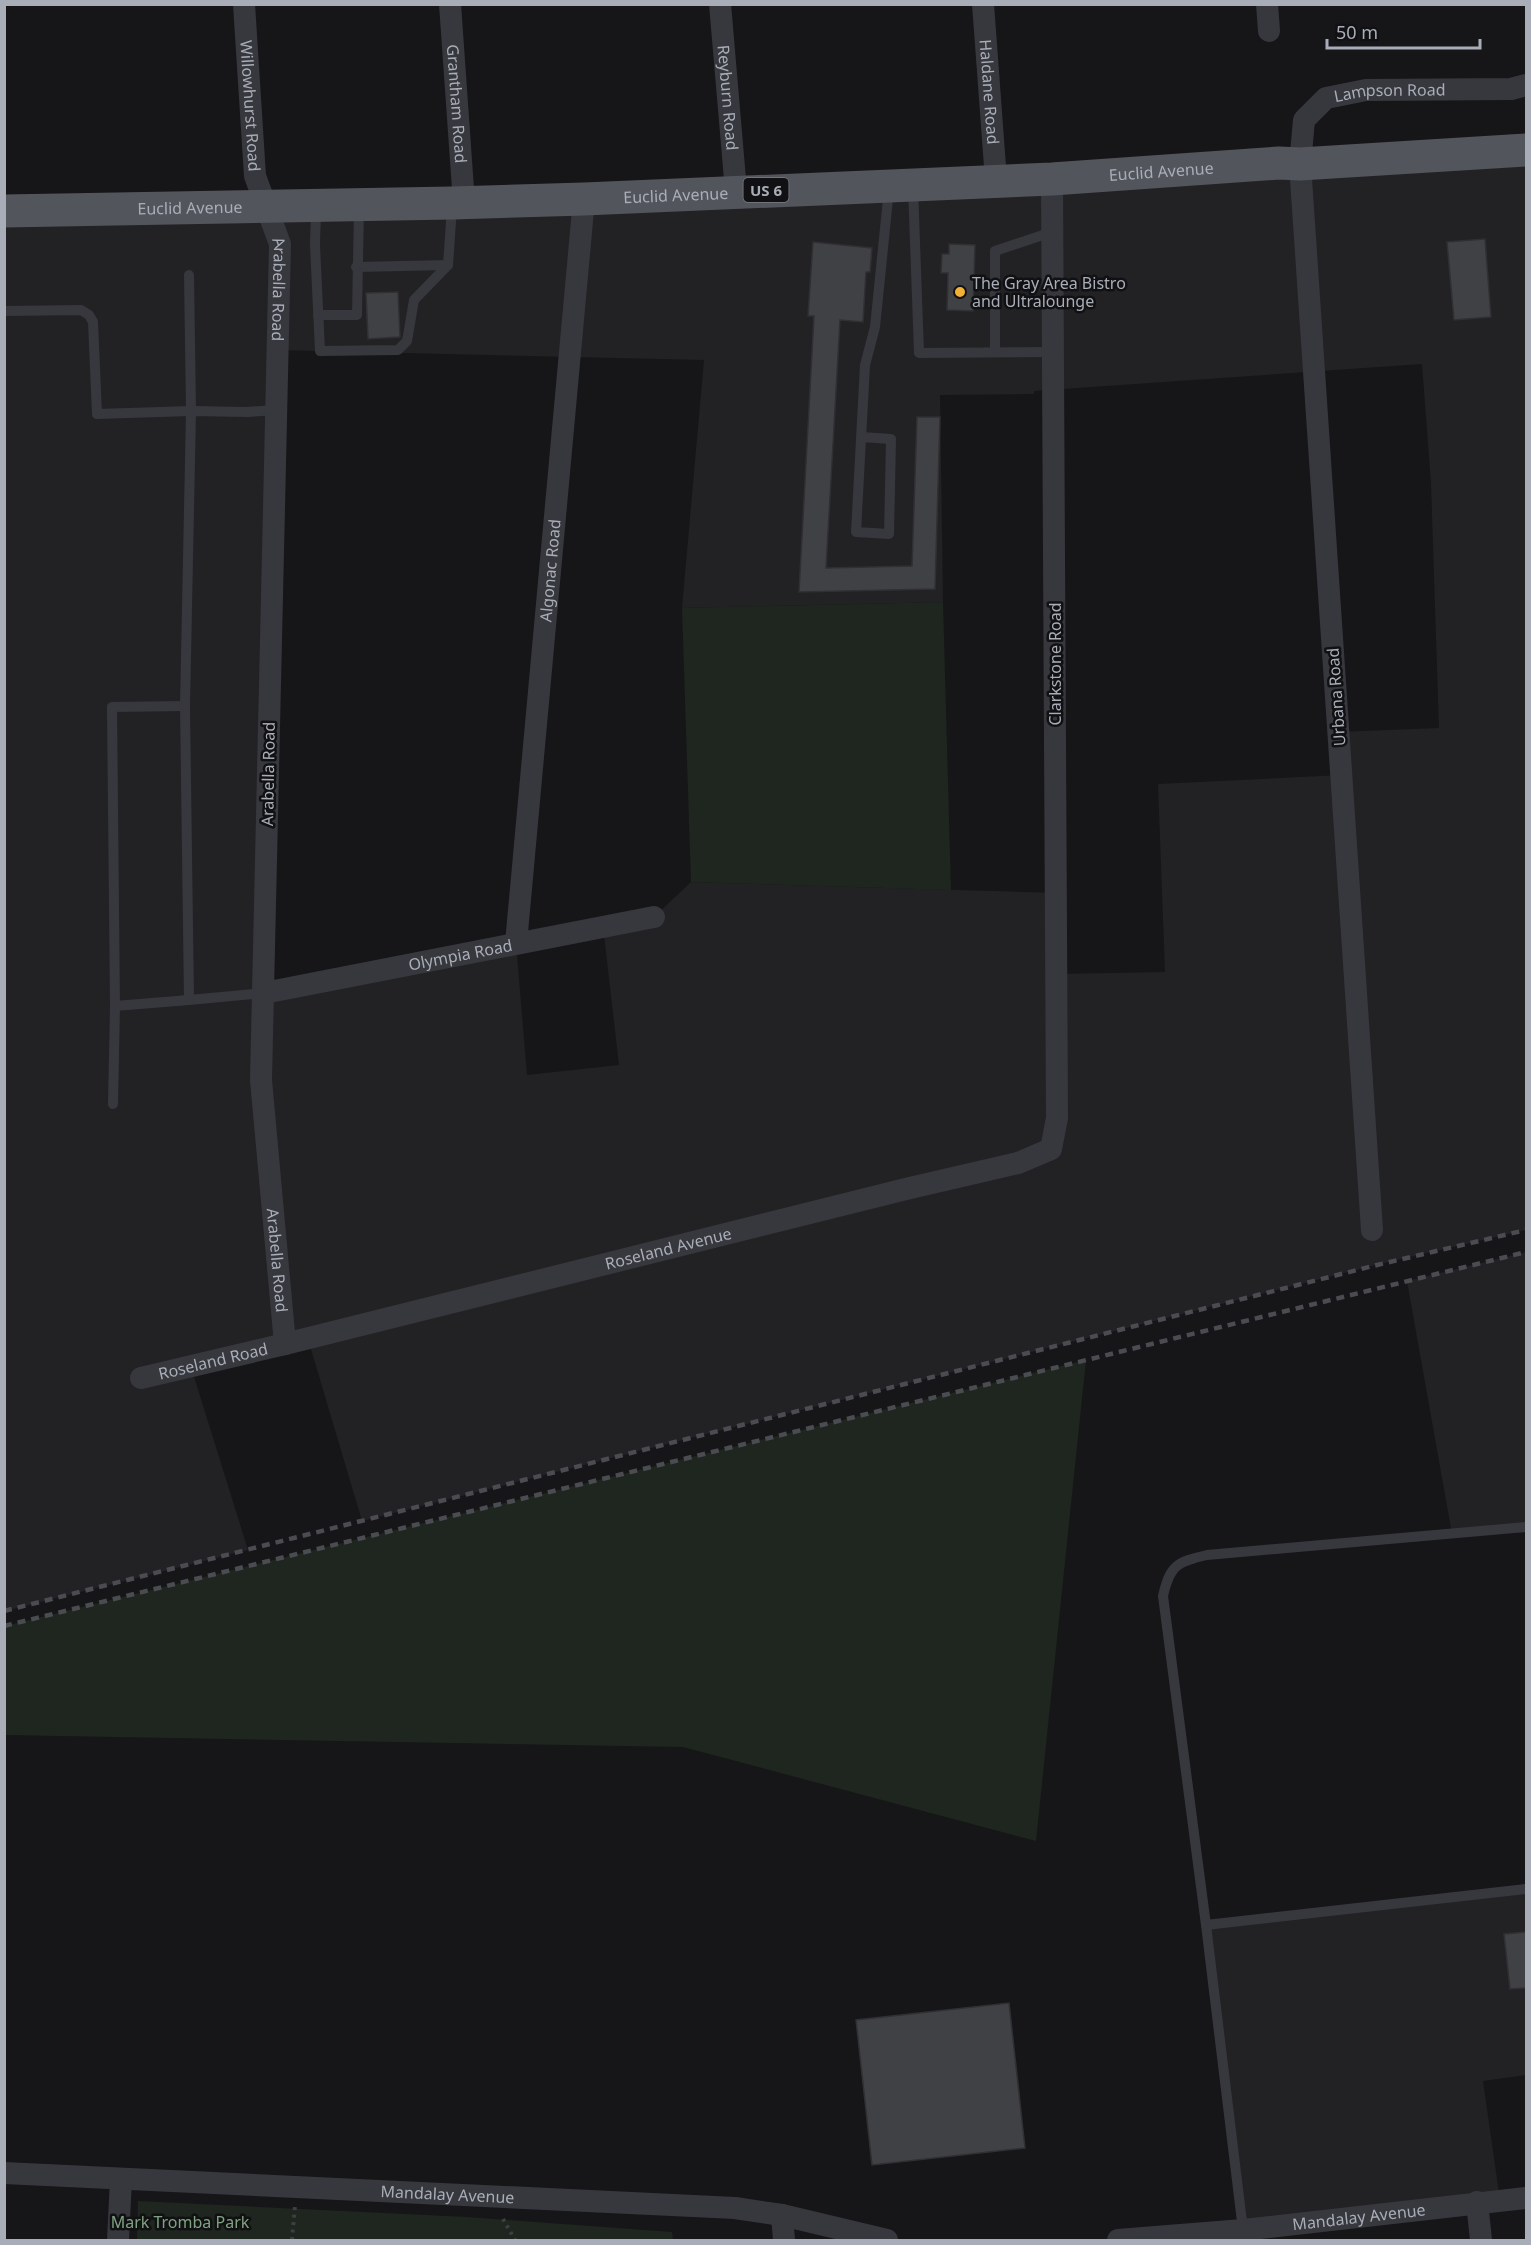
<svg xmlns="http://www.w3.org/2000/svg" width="1531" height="2245" font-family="'Noto Sans',sans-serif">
  <rect width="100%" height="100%" fill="#161618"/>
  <g fill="#222225" fill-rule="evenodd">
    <path d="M1526,150V1230L1376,1265L362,1521L308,1339L191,1367L248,1550L5,1611V211ZM277,350L704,360L682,608L943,602L940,395L1034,394V391L1422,364L1431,483L1439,728L1338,732L1341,775L1158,784L1165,972L1057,974L1056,893L691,882L654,917L603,926L619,1065L527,1075L516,943L264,993Z"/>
    <polygon points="1526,1252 1526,1527 1452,1534 1407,1281"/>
    <polygon points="1526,1889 1526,2075 1483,2081 1500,2200 1243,2230 1206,1925"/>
  </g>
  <g fill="#1e261f">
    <polygon points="943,602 951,890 691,882 682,608"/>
    <polygon points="1086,1360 1036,1841 683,1747 5,1735 5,1626"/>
    <polygon points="138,2201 467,2217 672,2232 673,2240 137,2240"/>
  </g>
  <g fill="#404145" stroke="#303034" stroke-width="1.5">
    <polygon points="1485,239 1491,317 1454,320 1447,242"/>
    <polygon points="813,242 872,248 870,272 866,272 863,322 840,320 826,568 912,566 917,417 940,417 935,589 799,592 814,316 808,316"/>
    <polygon points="949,244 975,245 973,311 947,310 948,273 941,273 942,254 949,254"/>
    <polygon points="398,292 400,337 368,339 366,293"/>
    <polygon points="1527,1932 1527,1988 1510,1989 1504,1934"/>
    <polygon points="1009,2003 1025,2148 872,2165 856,2020"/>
  </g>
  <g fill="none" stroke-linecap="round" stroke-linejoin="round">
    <g stroke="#3d3f44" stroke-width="4" stroke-dasharray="3 4.5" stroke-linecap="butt">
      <polyline points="503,2219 515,2240"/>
      <polyline points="292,2240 295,2206"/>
    </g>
    <g stroke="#37383d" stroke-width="10">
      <polyline points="913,187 919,353 1053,352"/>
      <polyline points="316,210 315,245 320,351 398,350 407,341 414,300 448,265 452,207"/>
      <polyline points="356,267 448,265"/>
      <polyline points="4,311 81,310 89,315 93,322 97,414 191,411 189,275"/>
      <polyline points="318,315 357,315 359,208"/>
      <polyline points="995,352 995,251 1052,232"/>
      <polyline points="861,437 891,439 889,534 856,532 865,365 875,327 889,189"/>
      <polyline points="264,993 189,1000 185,706 191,411 247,412 276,410"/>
      <polyline points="115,1006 112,707 185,706"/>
      <polyline points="113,1104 115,1006 189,1000"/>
      <polyline points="1206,1925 1526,1889"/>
      <path d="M1243,2230L1206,1925L1163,1596C1170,1565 1177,1562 1207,1555L1526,1527"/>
    </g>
    <g stroke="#37383d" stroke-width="22">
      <path id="s1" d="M244,4L255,176L280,244L261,1080L285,1344"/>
      <path id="s2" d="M450,4L464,203"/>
      <path id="s3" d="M720,4L736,191"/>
      <path id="s4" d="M983,4L996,180"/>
      <polyline points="1267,4 1269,31"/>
      <path id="s5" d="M516,943L584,199"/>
      <path id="s6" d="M264,993L654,917"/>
      <path id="s7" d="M1372,1230L1300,164L1304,120L1326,98L1366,90L1511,89L1526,85"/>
      <path id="s8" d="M141,1378L285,1344L910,1188L1018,1163L1051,1149L1057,1118L1052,179"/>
      <path id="s9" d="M4,2173L735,2208L782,2215L887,2240"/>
      <polyline points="1477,2202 1481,2240"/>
      <polyline points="782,2215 784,2240"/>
      <polyline points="118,2240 121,2179"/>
      <path id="s10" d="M1118,2240L1243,2230L1526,2198"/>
    </g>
    <path stroke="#53555c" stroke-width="33" id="s11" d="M4,211L452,203L584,199L1052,179L1279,163L1300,164L1526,150"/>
    <g stroke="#4a4c52" stroke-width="4.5" stroke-dasharray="8 6" stroke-linecap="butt">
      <polyline points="4,1611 1377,1265 1526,1230"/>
      <polyline points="4,1626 1526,1252"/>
    </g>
  </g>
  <circle fill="#f2b134" stroke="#111113" stroke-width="2" cx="960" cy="292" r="6"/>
  <g text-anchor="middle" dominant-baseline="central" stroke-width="5" stroke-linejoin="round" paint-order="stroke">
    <rect fill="#111113" stroke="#7b7e86" stroke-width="1.5" x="743.5" y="178" width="45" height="24" rx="4.5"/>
    <g font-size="15" font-weight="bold" fill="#a8adb8">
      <text x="766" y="190">US 6</text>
    </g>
    <g font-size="16" fill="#a8adb8" stroke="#111113">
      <text stroke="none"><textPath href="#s4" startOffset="88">Haldane Road</textPath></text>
      <text stroke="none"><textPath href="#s7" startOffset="1208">Lampson Road</textPath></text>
      <text stroke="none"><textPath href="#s3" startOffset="94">Reyburn Road</textPath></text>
      <text stroke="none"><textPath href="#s2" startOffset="100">Grantham Road</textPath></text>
      <text stroke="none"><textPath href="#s1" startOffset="102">Willowhurst Road</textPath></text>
      <text stroke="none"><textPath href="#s11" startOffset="1158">Euclid Avenue</textPath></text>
      <text stroke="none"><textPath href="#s11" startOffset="672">Euclid Avenue</textPath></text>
      <text stroke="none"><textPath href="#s11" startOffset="186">Euclid Avenue</textPath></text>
      <text stroke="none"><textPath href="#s1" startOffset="290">Arabella Road</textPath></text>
      <text stroke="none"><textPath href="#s5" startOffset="374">Algonac Road</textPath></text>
      <text transform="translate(1055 664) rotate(-90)">Clarkstone Road</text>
      <text transform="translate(1336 697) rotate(-94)">Urbana Road</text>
      <text transform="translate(268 774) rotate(-89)">Arabella Road</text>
      <text stroke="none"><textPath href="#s6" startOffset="200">Olympia Road</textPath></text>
      <text stroke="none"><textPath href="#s8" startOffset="543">Roseland Avenue</textPath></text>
      <text stroke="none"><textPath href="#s1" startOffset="1262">Arabella Road</textPath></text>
      <text stroke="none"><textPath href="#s8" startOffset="74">Roseland Road</textPath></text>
      <text stroke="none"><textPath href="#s9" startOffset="444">Mandalay Avenue</textPath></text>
      <text stroke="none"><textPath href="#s10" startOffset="242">Mandalay Avenue</textPath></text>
    </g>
    <g font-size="16" fill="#a8adb8" stroke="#111113" text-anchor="start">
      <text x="972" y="283">The Gray Area Bistro<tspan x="972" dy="18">and Ultralounge</tspan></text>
    </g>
    <g font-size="16" fill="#7fa381" stroke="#111113">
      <text x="180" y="2222">Mark Tromba Park</text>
    </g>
  </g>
  <rect width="1531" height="2245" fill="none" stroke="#a8adb8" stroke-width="12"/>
  <path d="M1327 39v9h153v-9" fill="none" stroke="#a8adb8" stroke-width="3"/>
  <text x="1336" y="39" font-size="18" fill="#a8adb8" stroke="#111113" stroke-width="4.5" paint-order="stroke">50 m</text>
</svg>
